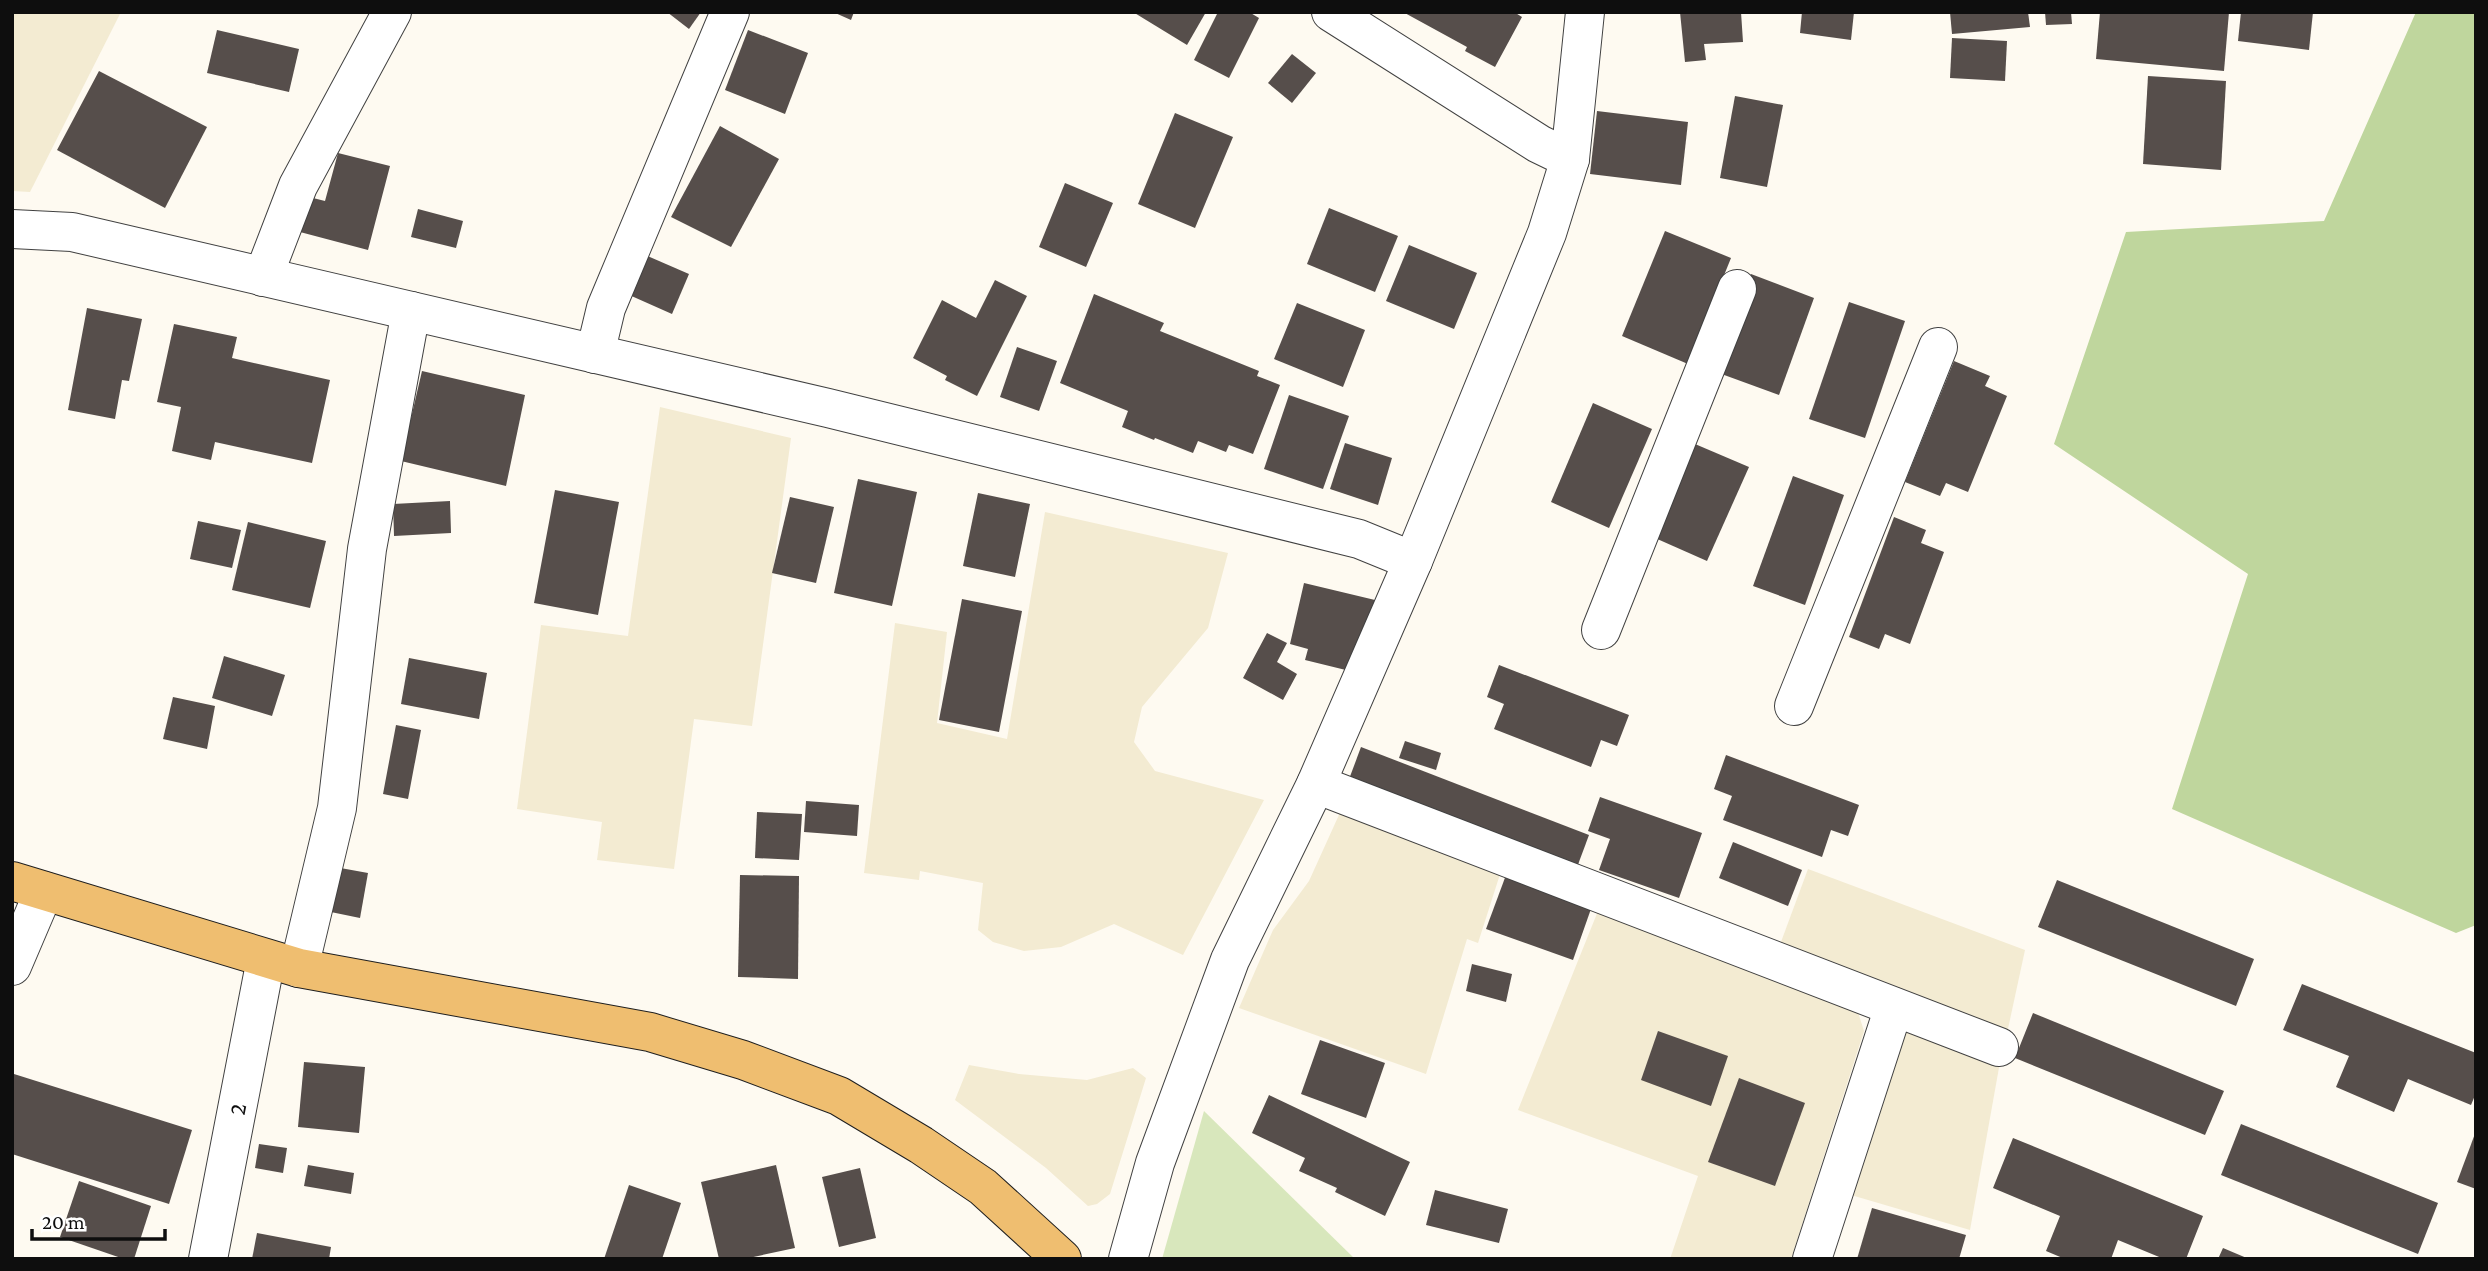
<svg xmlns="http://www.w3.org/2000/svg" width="2488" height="1271" font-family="'Crimson Pro',serif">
  <rect width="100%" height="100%" fill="#fefaf1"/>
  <g fill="#f3ebd2">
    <polygon points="12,12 121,12 30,192 12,191"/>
    <polygon points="660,407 791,438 752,726 694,719 674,869 597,860 602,822 517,809 541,625 628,636"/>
    <polygon points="1045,512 1228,553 1208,628 1142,707 1134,742 1155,771 1264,800 1183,955 1114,924 1061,947 1024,951 993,942 978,930 983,883 920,871 919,880 864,873 895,623 947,632 937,723 1007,739"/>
    <polygon points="1343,806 1502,868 1478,943 1467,939 1426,1074 1239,1008 1273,930 1309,881"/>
    <polygon points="1808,869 2025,950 2006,1038 1778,950"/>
    <polygon points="1600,906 1856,1006 1864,1031 1791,1259 1670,1259 1698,1176 1518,1110"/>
    <polygon points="1902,1023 2000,1062 1970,1230 1851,1195"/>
    <polygon points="969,1065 1019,1074 1087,1080 1133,1068 1146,1078 1110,1194 1097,1204 1088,1206 1046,1168 955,1100"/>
  </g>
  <polygon fill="#d8e7bc" points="1204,1111 1355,1259 1162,1259"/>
  <polygon fill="#bfd69d" points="2416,12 2476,12 2476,925 2456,933 2172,809 2248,574 2054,444 2126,232 2324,221"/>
  <g fill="#564e4b">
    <polygon points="667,12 701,12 689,29"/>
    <polygon points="833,12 854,12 851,20"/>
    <polygon points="1133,12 1206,12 1187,45"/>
    <polygon points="1218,12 1249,12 1259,18 1229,78 1194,60"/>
    <polygon points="1403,12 1514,12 1522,17 1495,67 1465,51 1467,47"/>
    <polygon points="1680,12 1741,12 1743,42 1704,44 1706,60 1685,62"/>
    <polygon points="1802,12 1854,12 1851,40 1800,33"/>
    <polygon points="1950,12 2028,12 2030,27 1952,34"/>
    <polygon points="2045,12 2071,12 2072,24 2046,25"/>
    <polygon points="2100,12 2229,12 2224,71 2096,59"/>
    <polygon points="2241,12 2313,12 2309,50 2238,41"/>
    <polygon points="217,30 299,49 289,92 207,73"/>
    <polygon points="748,30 808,53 785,114 725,90"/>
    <polygon points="1952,38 2007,41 2005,81 1950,78"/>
    <polygon points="1292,54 1316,73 1292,103 1268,83"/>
    <polygon points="99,71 207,127 165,208 57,150"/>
    <polygon points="2148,76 2226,81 2221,170 2143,164"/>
    <polygon points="1735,96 1783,105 1767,187 1720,178"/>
    <polygon points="1597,111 1688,122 1681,185 1590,174"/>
    <polygon points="1175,113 1233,137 1195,228 1138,204"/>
    <polygon points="720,126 779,159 731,247 671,217"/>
    <polygon points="338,153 390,166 368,250 300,232 309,197 325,201"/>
    <polygon points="1065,183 1113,203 1086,267 1039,247"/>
    <polygon points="1329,208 1398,236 1375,292 1307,264"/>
    <polygon points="418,209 463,221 456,248 411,237"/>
    <polygon points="1665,231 1731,258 1688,364 1622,336"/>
    <polygon points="1409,245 1477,273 1454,329 1386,301"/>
    <polygon points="636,251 689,274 672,314 618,290"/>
    <polygon points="1751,274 1814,298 1779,395 1716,372"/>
    <polygon points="995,280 1027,296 977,396 945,380 947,376 913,358 942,300 976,318"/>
    <polygon points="1094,294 1164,323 1160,331 1259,371 1257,376 1280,385 1253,454 1229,445 1226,452 1198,441 1193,453 1155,438 1154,440 1122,427 1128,411 1060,383"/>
    <polygon points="1849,302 1905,321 1865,438 1809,419"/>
    <polygon points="1297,303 1365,330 1343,387 1274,359"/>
    <polygon points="87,308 142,319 129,381 122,380 115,419 68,410"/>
    <polygon points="174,324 237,337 232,358 330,380 312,463 215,442 211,460 172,451 181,407 157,402"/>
    <polygon points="1017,347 1057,361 1039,411 1000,397"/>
    <polygon points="1954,361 1990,376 1985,386 2007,396 1968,492 1946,483 1940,496 1905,482"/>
    <polygon points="422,371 525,395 506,486 401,461"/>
    <polygon points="1289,395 1349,416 1323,489 1264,469"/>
    <polygon points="1593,403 1652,429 1609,528 1551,502"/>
    <polygon points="1345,443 1392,458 1378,505 1330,489"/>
    <polygon points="1695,444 1749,467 1707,561 1655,538"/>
    <polygon points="1793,476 1844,495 1805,605 1753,586"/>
    <polygon points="858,479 917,492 892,606 834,593"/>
    <polygon points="555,490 619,502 598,615 534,603"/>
    <polygon points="978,493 1030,504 1015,577 963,566"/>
    <polygon points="790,497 834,507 816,583 772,573"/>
    <polygon points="450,501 451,533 394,536 393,504"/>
    <polygon points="1894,517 1926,530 1921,543 1944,552 1910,644 1885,634 1879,649 1849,637"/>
    <polygon points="198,521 241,530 232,568 190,559"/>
    <polygon points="248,522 326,541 310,608 232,590"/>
    <polygon points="1304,583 1375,600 1358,673 1305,660 1308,649 1290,644"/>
    <polygon points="962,599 1022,611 999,732 939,720"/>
    <polygon points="1267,633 1287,643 1277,662 1297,674 1283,700 1243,678"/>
    <polygon points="224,656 285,675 272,716 212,698"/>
    <polygon points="409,658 487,673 479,719 401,704"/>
    <polygon points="1499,665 1629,715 1617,746 1601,740 1591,767 1494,729 1504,704 1487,697"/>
    <polygon points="173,697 215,706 207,749 163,739"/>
    <polygon points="396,725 421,730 408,799 383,794"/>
    <polygon points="1405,741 1441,753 1436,770 1399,758"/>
    <polygon points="1361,747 1589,835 1576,870 1348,782"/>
    <polygon points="1726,755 1859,805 1848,836 1831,830 1822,857 1723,820 1732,796 1714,789"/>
    <polygon points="1600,797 1702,833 1679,898 1599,870 1610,839 1588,831"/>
    <polygon points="806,801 859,805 857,836 804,832"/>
    <polygon points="757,812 802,814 799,860 755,858"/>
    <polygon points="1733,842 1802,870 1788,906 1719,878"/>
    <polygon points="335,867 368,873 360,918 326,911"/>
    <polygon points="740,875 799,876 798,979 738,977"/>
    <polygon points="1506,875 1592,906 1573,960 1486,929"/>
    <polygon points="2057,880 2254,959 2236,1006 2038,927"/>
    <polygon points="1472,964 1512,974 1506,1002 1466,991"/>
    <polygon points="2302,984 2476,1053 2476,1093 2471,1105 2408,1079 2394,1112 2336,1087 2349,1056 2283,1030"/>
    <polygon points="2033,1013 2224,1091 2205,1135 2015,1058"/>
    <polygon points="1658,1031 1728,1056 1711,1106 1641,1080"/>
    <polygon points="1320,1040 1385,1063 1366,1118 1301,1094"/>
    <polygon points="304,1062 365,1067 359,1133 298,1127"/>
    <polygon points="14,1074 192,1130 169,1204 12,1154"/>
    <polygon points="1739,1078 1805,1103 1775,1186 1708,1162"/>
    <polygon points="1269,1095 1410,1162 1385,1216 1335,1192 1337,1188 1299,1171 1305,1158 1252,1133"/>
    <polygon points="2241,1124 2438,1203 2418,1254 2221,1175"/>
    <polygon points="2476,1131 2476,1189 2457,1182"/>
    <polygon points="2013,1138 2203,1216 2186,1259 2164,1259 2118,1240 2111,1259 2065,1259 2046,1251 2060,1216 1993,1188"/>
    <polygon points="259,1144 287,1148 283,1173 255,1168"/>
    <polygon points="308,1165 354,1173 351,1194 304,1186"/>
    <polygon points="776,1165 795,1248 744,1259 719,1259 701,1182"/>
    <polygon points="860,1168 876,1238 839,1247 822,1177"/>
    <polygon points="79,1181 151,1206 134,1259 124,1259 60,1237"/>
    <polygon points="629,1185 681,1203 662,1259 604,1259"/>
    <polygon points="1435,1190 1508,1209 1499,1243 1426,1225"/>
    <polygon points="1872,1208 1966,1235 1959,1259 1857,1259"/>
    <polygon points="257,1233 331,1247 329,1259 252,1259"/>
    <polygon points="2223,1248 2249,1259 2218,1259"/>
  </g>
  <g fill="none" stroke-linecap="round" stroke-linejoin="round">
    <defs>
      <g id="minor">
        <polyline points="1331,12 1539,144 1570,159"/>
        <polyline points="12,229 72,232 828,408 1359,539 1413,561"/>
        <polyline points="263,277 298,186 392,12"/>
        <polyline points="595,354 606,308 730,12"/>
        <polyline points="1601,630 1737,289"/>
        <polyline points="1794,706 1938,347"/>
        <polyline points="1316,784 1999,1047"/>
        <polyline points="12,966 44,891"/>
        <polyline points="299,968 337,808 367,549 411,311"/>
        <polyline points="208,1259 266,959"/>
        <polyline points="1128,1259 1155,1163 1230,960 1316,784 1413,561 1547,233 1570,159 1585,12"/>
        <polyline points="1812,1259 1894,1007"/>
      </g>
      <polyline id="major" points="12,881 299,968 650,1032 743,1060 839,1096 921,1145 983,1187 1062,1259"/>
    </defs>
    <use href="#minor" stroke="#414141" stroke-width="40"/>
    <use href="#major" stroke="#1f1f1f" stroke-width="40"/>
    <use href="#minor" stroke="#fff" stroke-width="38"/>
    <use href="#major" stroke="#efbe70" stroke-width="38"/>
  </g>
  <g text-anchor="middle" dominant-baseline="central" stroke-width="7" stroke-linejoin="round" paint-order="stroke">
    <g font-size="24" fill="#0e0e0e" stroke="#fff">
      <text transform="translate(237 1109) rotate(-79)">2</text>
    </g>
  </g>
  <rect width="2488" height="1271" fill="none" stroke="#0e0e0e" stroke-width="28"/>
  <path d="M32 1229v10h133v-10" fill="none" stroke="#0e0e0e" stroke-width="3.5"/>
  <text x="42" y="1229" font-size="21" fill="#0e0e0e" stroke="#ffffff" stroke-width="5" paint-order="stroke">20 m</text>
</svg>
